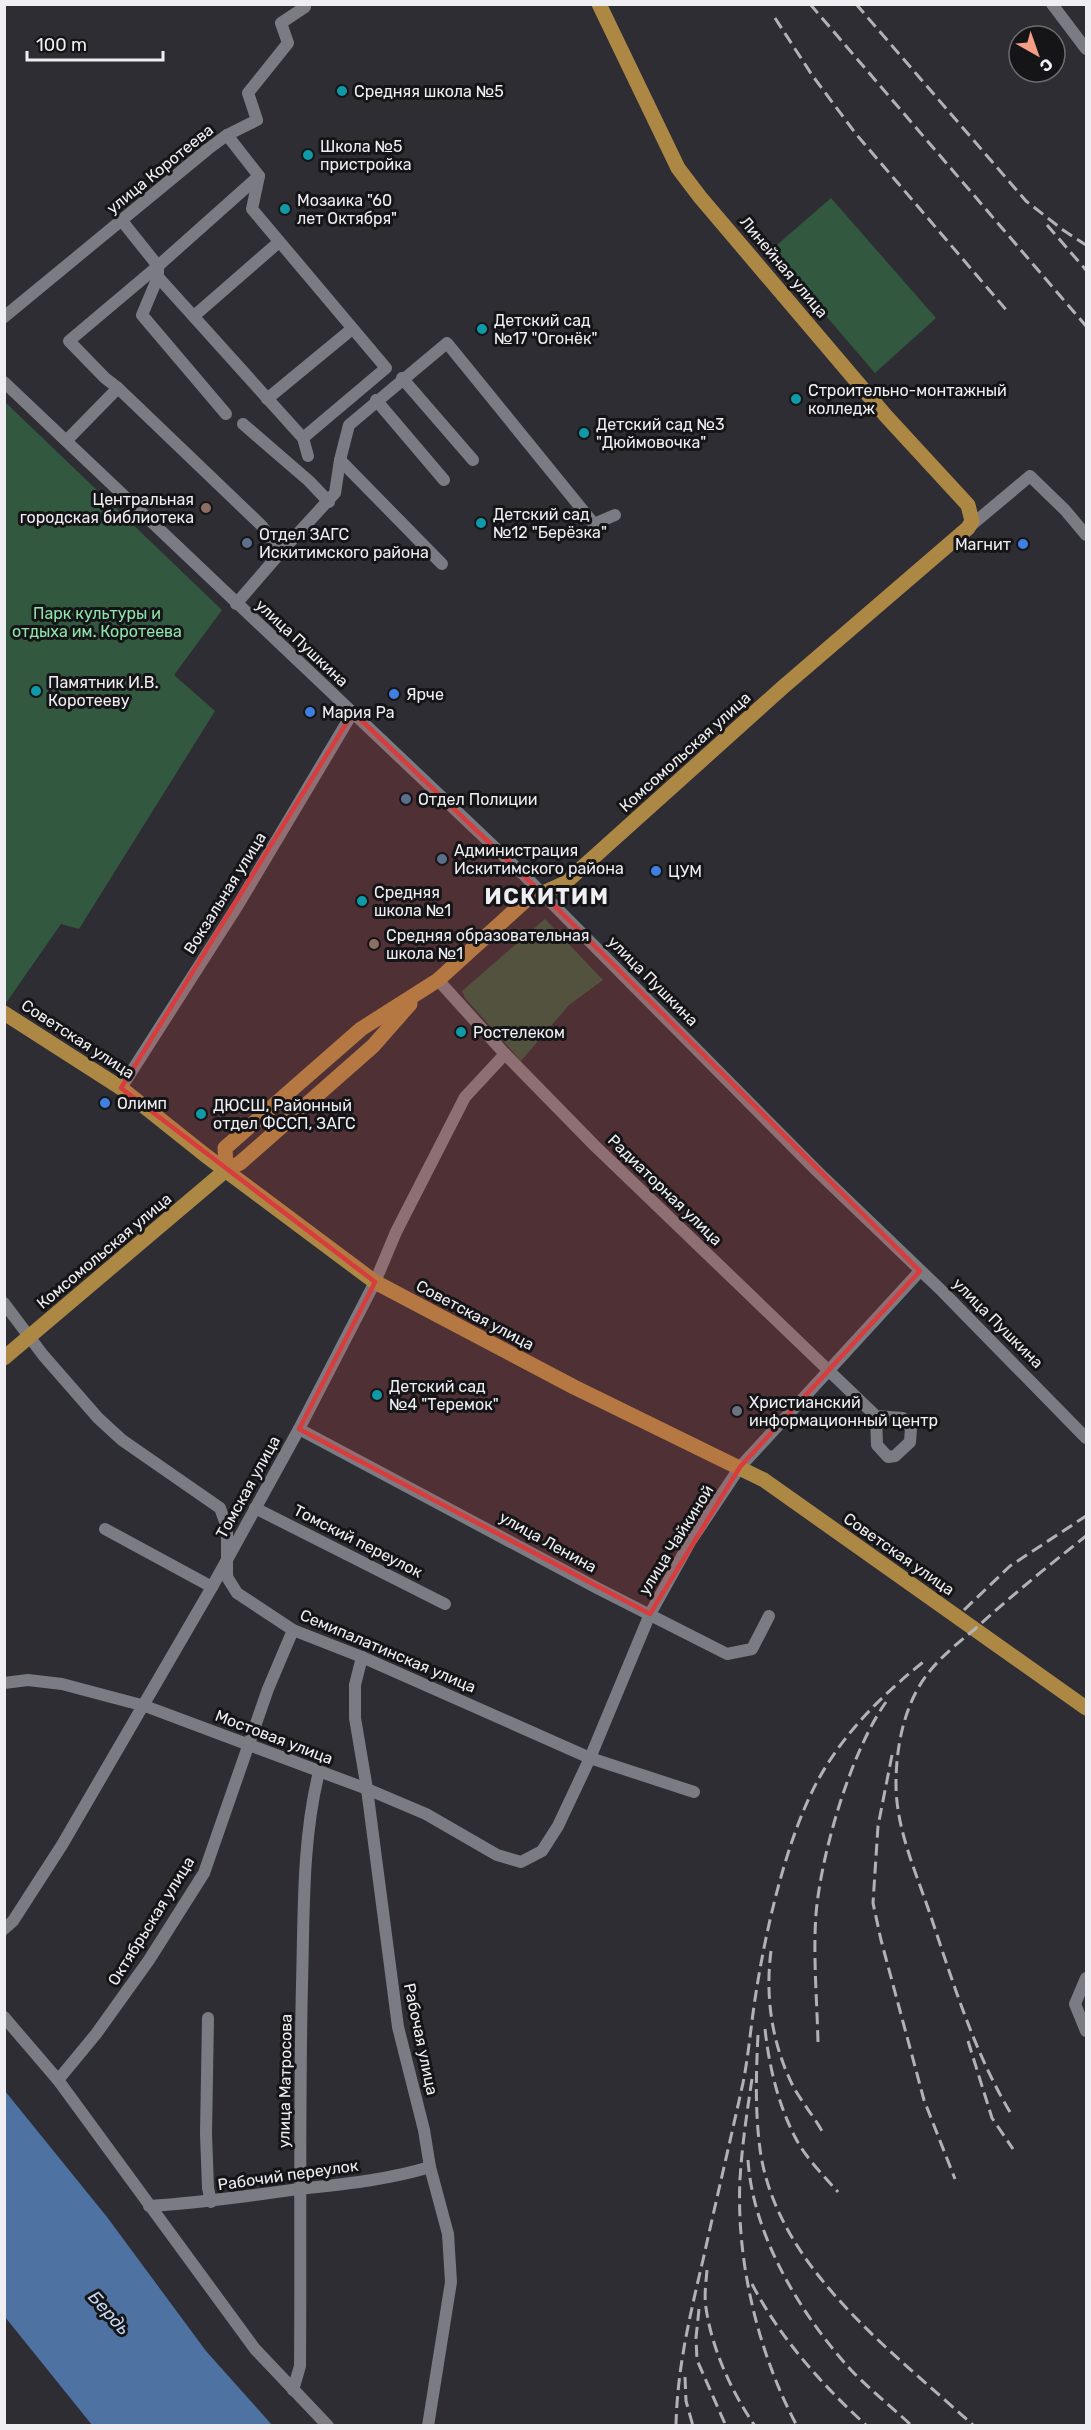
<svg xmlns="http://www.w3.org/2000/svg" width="1091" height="2430" font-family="Rubik,sans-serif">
  <rect width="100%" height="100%" fill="#2d2d33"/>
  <g fill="#32583f">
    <polygon points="831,198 936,318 875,373 770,251"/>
    <polygon points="5,402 222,610 174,675 215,711 79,929 61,924 6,1003"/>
    <polygon points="545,919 603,980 569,1005 521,1061 465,998 462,991"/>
  </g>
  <polygon fill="#4e72a2" points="5,2091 107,2217 206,2351 272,2425 92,2425 5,2317"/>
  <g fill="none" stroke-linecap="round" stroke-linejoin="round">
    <g stroke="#7b7c83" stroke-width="12">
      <polyline points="1052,4 1086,49"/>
      <polyline points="227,135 259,176 252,209 386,368 303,438"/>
      <polyline points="122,221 158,266 259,176"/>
      <polyline points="158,266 69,341 105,378 118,388 262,526 280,553 236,604"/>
      <polyline points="158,266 158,277 303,438 308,456"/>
      <polyline points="158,277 142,315 226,414"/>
      <polyline points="194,316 279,242"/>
      <polyline points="4,317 208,149 227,135 257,120 248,93 288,43 281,23 305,7"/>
      <polyline points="402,378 473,460"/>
      <polyline points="4,382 524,875 817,1171 943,1292 1086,1438"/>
      <polyline points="267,399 352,329"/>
      <polyline points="376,400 444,480"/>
      <polyline points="243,424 309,481 329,502"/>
      <polyline points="67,440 118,388"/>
      <polyline points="340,460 442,564"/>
      <polyline points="968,528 1030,476 1065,510 1086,535"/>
      <polyline points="280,553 335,493 340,460 349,425 447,343 594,524 615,515"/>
      <polyline points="438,980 505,1054 595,1146 876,1416 877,1445 888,1457 895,1456 910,1442 911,1428 903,1418 876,1416"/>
      <polyline points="121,1088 238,905 353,712"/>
      <polyline points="4,1303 43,1355 98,1418 122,1440 220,1508 227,1527 227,1577 237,1593 293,1630 362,1657 590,1758 694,1792"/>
      <polyline points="299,1429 597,1588 727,1654 752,1649 769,1616"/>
      <polyline points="255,1508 445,1604"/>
      <polyline points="105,1529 212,1587"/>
      <polyline points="362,1657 355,1685 355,1718 367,1789 398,2027 424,2130 430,2167 448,2234 451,2282 428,2426"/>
      <polyline points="4,1683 28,1680 62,1684 145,1706 367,1789 426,1814 497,1855 521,1862 542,1851 558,1826 590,1758 650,1614 690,1542 740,1467 920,1271"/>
      <polyline points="4,1929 13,1921 62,1845 212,1587 299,1429 375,1282 396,1232 465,1097 505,1054"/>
      <polyline points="1086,1978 1075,2004 1086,2031"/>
      <polyline points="4,2017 58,2080 255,2349 328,2426"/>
      <polyline points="208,2018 206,2134 208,2188 211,2202"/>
      <polyline points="58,2080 96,2034 149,1960 204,1873 268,1689 293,1630"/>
      <path d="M149,2206C200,2203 249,2196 299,2189C344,2184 387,2180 430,2167"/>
      <path d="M293,2390L300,2366C301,2238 299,2111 302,1984C304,1914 302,1840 319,1772"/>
    </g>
    <g stroke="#ad8845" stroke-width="15">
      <polyline points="4,1013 121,1088 205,1155 375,1282 574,1387 764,1480 1086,1708"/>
      <polyline points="226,1170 225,1148 361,1029 438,980 525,901 565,883 782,688 968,528 972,521 968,505 886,416 700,197 678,168 599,4"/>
      <polyline points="4,1358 226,1170 240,1163 373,1046 410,1004"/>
    </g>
    <g stroke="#b2b2b6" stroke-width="3" stroke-dasharray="12 6" stroke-linecap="butt">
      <polyline points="810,4 1086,326"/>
      <polyline points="856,4 1026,201 1063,230 1086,245"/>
      <polyline points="775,18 812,75 856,134 1008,312"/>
      <polyline points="1047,225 1086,270"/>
      <polyline points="964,1610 1010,1566 1086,1516"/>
      <polyline points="892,1755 878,1826 873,1903 881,1940 924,2100 955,2179"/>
      <path d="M771,1951C765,1997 772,2043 792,2084C800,2100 813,2115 822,2131"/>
      <path d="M765,2029C769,2066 778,2104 795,2137C805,2157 823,2175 838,2192"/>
      <path d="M758,2035C756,2073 755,2111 760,2149C776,2267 892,2351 974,2426"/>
      <polyline points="968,2041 992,2118 1013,2149"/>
      <path d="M818,2042C817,2000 813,1956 816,1914C821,1854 851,1751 886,1702"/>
      <path d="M752,2079C747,2112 742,2145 740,2179C736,2261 758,2353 797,2426"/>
      <path d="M1010,2112C973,2050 952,1979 929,1911C915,1870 896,1828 896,1784C896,1747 904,1706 926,1676C939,1658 958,1643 975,1629C1011,1596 1048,1566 1086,1536"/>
      <path d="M748,2160C753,2236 801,2315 851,2370C870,2390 892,2407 912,2426"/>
      <path d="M707,2270C706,2282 704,2296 706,2308C712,2349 731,2391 755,2426"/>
      <path d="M752,2284C780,2338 822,2385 867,2426"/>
      <polyline points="699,2309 696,2338 697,2360 726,2426"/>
      <polyline points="685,2377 686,2401 693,2426"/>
      <path d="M676,2426C677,2369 690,2315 703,2260C716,2201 730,2142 743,2083C749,2053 751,2023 756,1993C766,1928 787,1837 818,1780C845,1731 884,1693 927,1659"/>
    </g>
  </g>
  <path fill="#d83c3c" fill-opacity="0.2" stroke="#d83c3c" stroke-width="4.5" stroke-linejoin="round" d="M353,712L542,893L920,1271L740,1467L650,1614L299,1429L375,1282L121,1088Z"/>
  <g fill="#0f9aa8" stroke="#151518" stroke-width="2">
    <circle cx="342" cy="91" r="6"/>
    <circle cx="308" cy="155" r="6"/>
    <circle cx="285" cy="209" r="6"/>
    <circle cx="482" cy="329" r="6"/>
    <circle cx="796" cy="399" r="6"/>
    <circle cx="584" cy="433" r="6"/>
    <circle cx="481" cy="523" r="6"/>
    <circle cx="36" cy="691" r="6"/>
    <circle cx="362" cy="901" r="6"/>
    <circle cx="461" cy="1032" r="6"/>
    <circle cx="201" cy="1114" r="6"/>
    <circle cx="377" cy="1395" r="6"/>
  </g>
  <g fill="#8d6e63" stroke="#151518" stroke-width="2">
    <circle cx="206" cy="508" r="6"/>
    <circle cx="374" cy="944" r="6"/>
  </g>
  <g fill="#5c6f8a" stroke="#151518" stroke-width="2">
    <circle cx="247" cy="543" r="6"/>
    <circle cx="406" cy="799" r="6"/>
    <circle cx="442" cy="859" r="6"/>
  </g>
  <g fill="#3f7fe0" stroke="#151518" stroke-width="2">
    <circle cx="1023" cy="544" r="6"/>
    <circle cx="394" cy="694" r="6"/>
    <circle cx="310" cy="712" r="6"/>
    <circle cx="656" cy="871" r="6"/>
    <circle cx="105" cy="1103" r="6"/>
  </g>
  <circle fill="#6b7280" stroke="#151518" stroke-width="2" cx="737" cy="1411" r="6"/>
  <g text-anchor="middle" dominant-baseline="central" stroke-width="6" stroke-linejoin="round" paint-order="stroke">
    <g font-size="16" fill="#efeff3" stroke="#151518" text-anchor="start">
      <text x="354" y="91">Средняя школа №5</text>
      <text x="320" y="146">Школа №5<tspan x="320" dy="18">пристройка</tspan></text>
      <text x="297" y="200">Мозаика "60<tspan x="297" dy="18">лет Октября"</tspan></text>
      <text x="494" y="320">Детский сад<tspan x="494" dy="18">№17 "Огонёк"</tspan></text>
      <text x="808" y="390">Строительно-монтажный<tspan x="808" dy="18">колледж</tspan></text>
      <text x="596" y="424">Детский сад №3<tspan x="596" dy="18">"Дюймовочка"</tspan></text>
      <text x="194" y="499" text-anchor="end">Центральная<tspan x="194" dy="18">городская библиотека</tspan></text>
      <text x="493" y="514">Детский сад<tspan x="493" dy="18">№12 "Берёзка"</tspan></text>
      <text x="259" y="534">Отдел ЗАГС<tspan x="259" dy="18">Искитимского района</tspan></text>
      <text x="1011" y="544" text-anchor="end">Магнит</text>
      <text x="48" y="682">Памятник И.В.<tspan x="48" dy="18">Коротееву</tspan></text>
      <text x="406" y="694">Ярче</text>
      <text x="322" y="712">Мария Ра</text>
      <text x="418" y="799">Отдел Полиции</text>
      <text x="454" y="850">Администрация<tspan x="454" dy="18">Искитимского района</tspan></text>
      <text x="668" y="871">ЦУМ</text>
      <text x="374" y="892">Средняя<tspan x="374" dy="18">школа №1</tspan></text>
      <text x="386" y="935">Средняя образовательная<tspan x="386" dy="18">школа №1</tspan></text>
      <text x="473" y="1032">Ростелеком</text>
      <text x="117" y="1103">Олимп</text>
      <text x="213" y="1105">ДЮСШ, Районный<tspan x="213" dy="18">отдел ФССП, ЗАГС</tspan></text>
      <text x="389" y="1386">Детский сад<tspan x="389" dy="18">№4 "Теремок"</tspan></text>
      <text x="749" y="1402">Христианский<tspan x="749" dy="18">информационный центр</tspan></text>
    </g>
    <g font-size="16" fill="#efeff3" stroke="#151518">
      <text transform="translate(160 169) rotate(-39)">улица Коротеева</text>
      <text transform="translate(784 267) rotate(50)">Линейная улица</text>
      <text transform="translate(302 643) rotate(43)">улица Пушкина</text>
      <text transform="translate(685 752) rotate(-42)">Комсомольская улица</text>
      <text transform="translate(225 893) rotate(-58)">Вокзальная улица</text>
      <text transform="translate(653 981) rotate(45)">улица Пушкина</text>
      <text transform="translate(78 1039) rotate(33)">Советская улица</text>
      <text transform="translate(665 1190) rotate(44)">Радиаторная улица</text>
      <text transform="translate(104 1251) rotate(-40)">Комсомольская улица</text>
      <text transform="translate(475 1315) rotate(28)">Советская улица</text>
      <text transform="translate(998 1323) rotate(45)">улица Пушкина</text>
      <text transform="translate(248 1487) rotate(-61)">Томская улица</text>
      <text transform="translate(676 1540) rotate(-58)">улица Чайкиной</text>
      <text transform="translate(358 1541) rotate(27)">Томский переулок</text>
      <text transform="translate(548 1542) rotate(29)">улица Ленина</text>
      <text transform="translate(899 1554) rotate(35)">Советская улица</text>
      <text transform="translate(388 1651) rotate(23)">Семипалатинская улица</text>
      <text transform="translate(274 1737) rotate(21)">Мостовая улица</text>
      <text transform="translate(151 1921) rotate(-58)">Октябрьская улица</text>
      <text transform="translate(421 2039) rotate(78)">Рабочая улица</text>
      <text transform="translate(285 2081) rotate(-89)">улица Матросова</text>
      <text transform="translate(288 2175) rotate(-8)">Рабочий переулок</text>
    </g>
    <g font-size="16" fill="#8ee4ab" stroke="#151518">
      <text x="97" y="613">Парк культуры и<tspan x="97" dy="18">отдыха им. Коротеева</tspan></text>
    </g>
    <g font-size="18" font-style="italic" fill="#c3d9f5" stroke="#151518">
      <text transform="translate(109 2313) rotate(48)">Бердь</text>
    </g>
    <g font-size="22" font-weight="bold" letter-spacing="1.5" fill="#efeff3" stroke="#151518">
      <text x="547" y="896">ИСКИТИМ</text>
    </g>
  </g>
  <rect width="1091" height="2430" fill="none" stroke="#efeff3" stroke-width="12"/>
  <g transform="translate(1037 54) rotate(140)"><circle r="28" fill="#151518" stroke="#6c6c70" stroke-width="1.5"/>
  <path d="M0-4.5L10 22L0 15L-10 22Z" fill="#f49e87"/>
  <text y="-9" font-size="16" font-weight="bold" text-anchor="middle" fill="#efeff3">С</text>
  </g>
  <path d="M27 51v9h136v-9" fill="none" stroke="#efeff3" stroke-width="3"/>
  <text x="36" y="51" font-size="18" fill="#efeff3" stroke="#151518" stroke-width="4.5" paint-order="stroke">100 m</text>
</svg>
